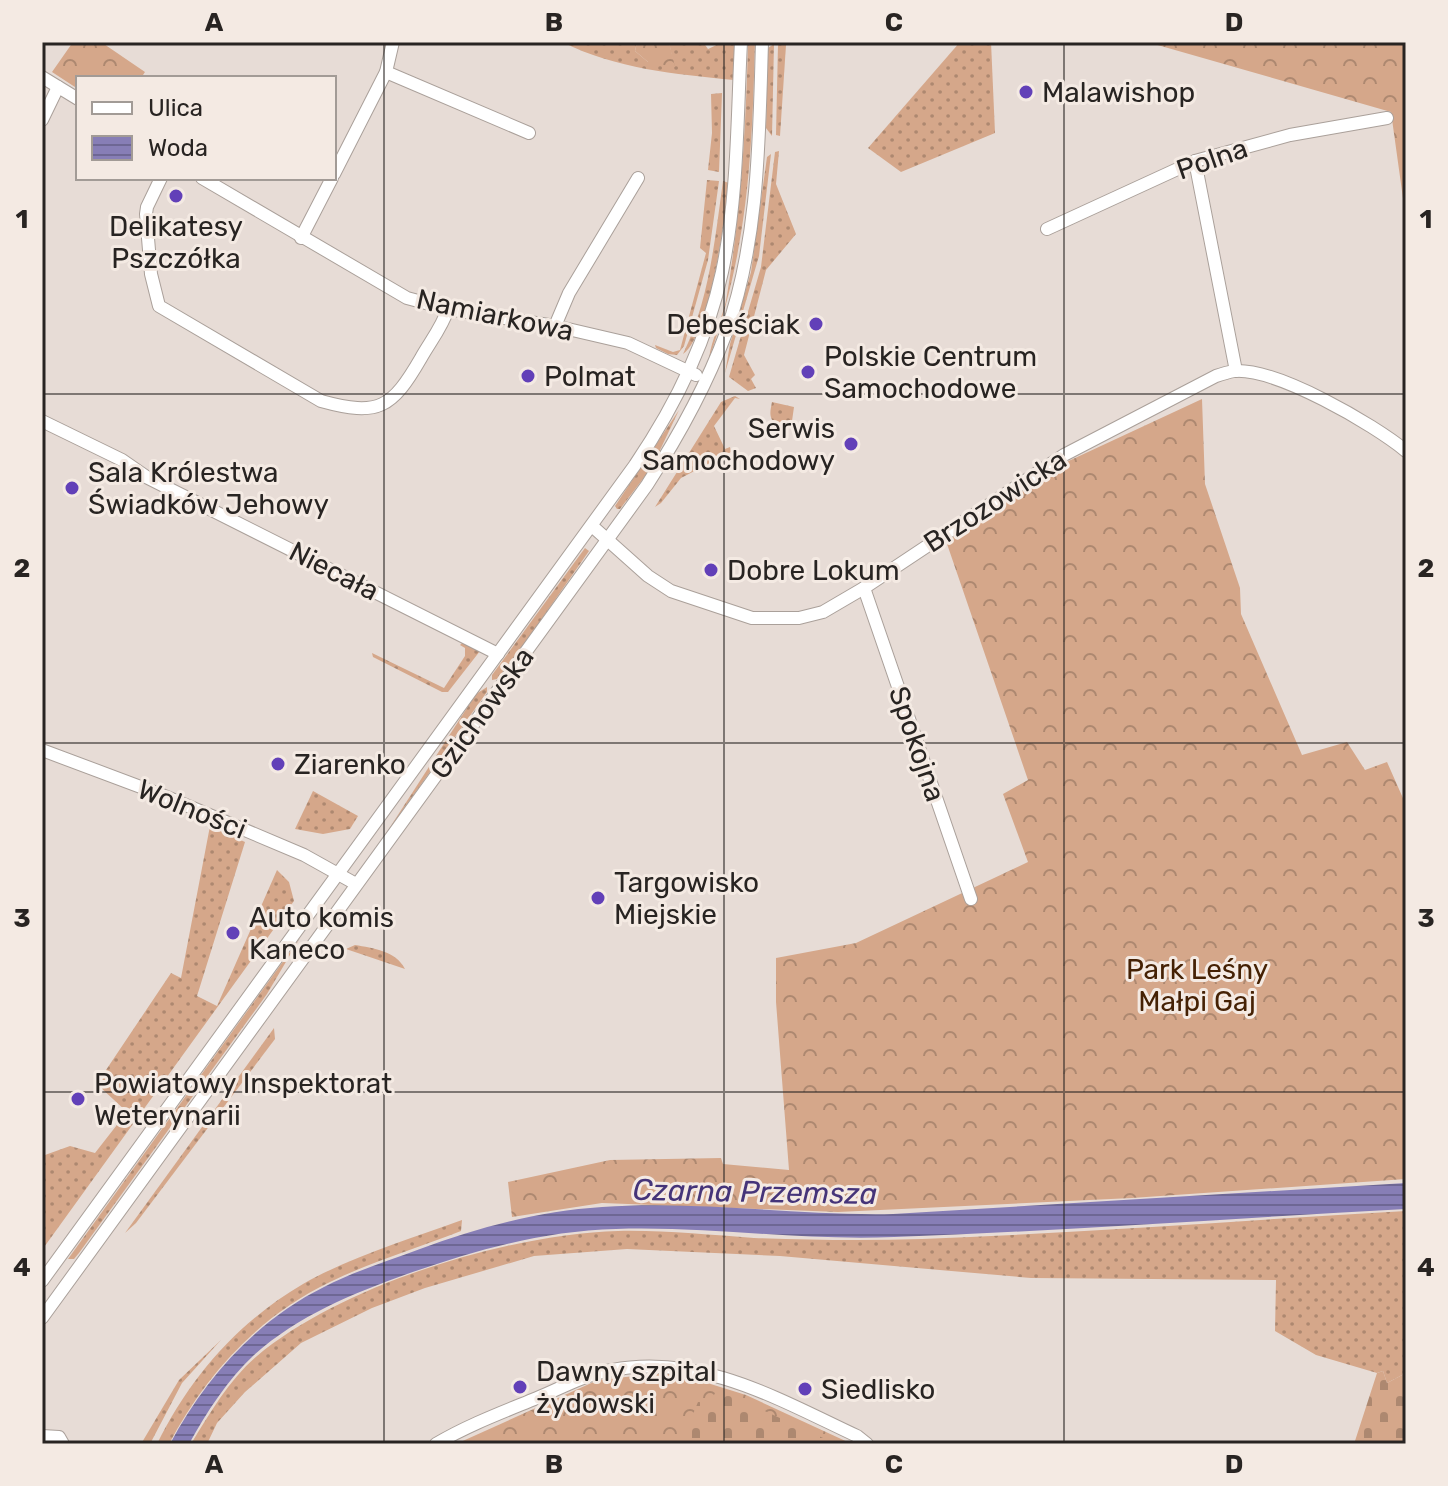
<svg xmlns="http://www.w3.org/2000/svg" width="1448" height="1486" font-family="Rubik,sans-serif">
  <defs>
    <pattern id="grass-dots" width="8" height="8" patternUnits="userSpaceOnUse" patternTransform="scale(2)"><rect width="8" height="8" fill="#d5a78a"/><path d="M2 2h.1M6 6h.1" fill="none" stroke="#ad8870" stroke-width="1.8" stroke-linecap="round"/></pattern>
    <pattern id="forest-crowns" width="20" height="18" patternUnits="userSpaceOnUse" patternTransform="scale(2)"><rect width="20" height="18" fill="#d5a78a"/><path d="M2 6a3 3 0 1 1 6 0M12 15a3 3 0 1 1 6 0" fill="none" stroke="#ad8870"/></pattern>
    <pattern id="cemetery-stones" width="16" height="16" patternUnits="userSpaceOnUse" patternTransform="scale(2)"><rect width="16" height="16" fill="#d5a78a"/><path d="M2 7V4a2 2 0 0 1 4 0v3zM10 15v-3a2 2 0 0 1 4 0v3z" fill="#ad8870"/></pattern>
    <pattern id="water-rules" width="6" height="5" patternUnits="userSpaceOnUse" patternTransform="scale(2)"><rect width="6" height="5" fill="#877eb6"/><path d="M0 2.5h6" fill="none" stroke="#6e6794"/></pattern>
  </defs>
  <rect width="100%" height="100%" fill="#e7dcd6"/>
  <g fill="url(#grass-dots)">
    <path d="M562,42H637L635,51L648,62H673L669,42H703L708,49L723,42H734V80C674,74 617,69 562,42Z"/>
    <path d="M748,42H755C752,158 748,248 709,359C711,339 724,316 727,295C741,210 746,127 748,42Z"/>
    <polygon points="960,42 991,42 995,133 901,172 868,148"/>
    <polygon points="774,44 772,136 766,128 768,48"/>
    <polygon points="778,44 786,45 780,136 776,135"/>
    <polygon points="722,93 719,172 708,170 712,133 711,94"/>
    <polygon points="779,151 776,184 796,234 766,270 744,355 755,375 751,379 756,388 748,391 729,377 761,267 775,152"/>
    <polygon points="771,154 759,256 725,373 730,344 751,272 767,157"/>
    <polygon points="707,180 719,181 708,260 684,346 677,355 668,354 656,348 655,345 673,352 680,350 706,253 700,248"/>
    <path d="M723,181L729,183C726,215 709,337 683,354C709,301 715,239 723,181Z"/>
    <polygon points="735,396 740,399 735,398 714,426 725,449 730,447 731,452 681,478 661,503 655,507 721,402"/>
    <path d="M772,402L794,407L792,421L779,426C768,420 770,412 772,402Z"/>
    <polygon points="679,410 652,467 620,509 617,509 615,506"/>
    <polygon points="585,548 589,551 509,666 497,679 492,680 492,675"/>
    <polygon points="463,642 480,651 448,692 442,692 373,657 372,653 444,688 465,656 465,648 460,645"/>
    <polygon points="487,687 487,692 385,835 476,694"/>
    <polygon points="313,791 358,816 350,829 323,834 295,829"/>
    <polygon points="210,826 245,842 197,996 217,1006 277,870 289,882 294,901 42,1250 42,1153 45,1155 70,1146 95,1153 127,1112 100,1087 106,1070 171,973 181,978"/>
    <polygon points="300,938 267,994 79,1253 74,1259 68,1259"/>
    <path d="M355,945C373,948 396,951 405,969L346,949Z"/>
    <polygon points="274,1028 275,1039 136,1223 125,1233"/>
    <path d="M1406,1211V1373L1387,1383L1383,1371L1377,1373L1316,1355L1275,1331L1276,1280L1031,1278L780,1256L627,1249L534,1256L425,1288L372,1308L301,1343L245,1392L217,1423L207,1444H191C210,1413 229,1380 257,1356C341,1285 508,1234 618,1231C663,1230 709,1235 754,1238C809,1240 866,1241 922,1239C1083,1233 1245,1220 1406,1211Z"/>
    <path d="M462,1220L461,1231C417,1248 371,1262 330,1282C259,1316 205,1375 169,1444H157C190,1377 238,1322 303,1284C350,1257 410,1239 462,1220Z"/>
    <polygon points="221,1340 182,1383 150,1444 141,1444 179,1380"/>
  </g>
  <g fill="url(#forest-crowns)">
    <polygon points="73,42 101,42 145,72 141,78 78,78 78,89 52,72"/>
    <polygon points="637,42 669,42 675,67 648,62 635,51"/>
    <polygon points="1147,42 1406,42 1406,220 1391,112"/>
    <polygon points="1202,399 1205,484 1240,588 1241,614 1302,755 1347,742 1365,770 1387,762 1406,805 1406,1179 1132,1198 838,1212 602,1203 512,1217 508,1182 610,1160 721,1158 723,1164 789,1170 776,1002 776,958 856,943 1028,862 1003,794 1028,780 946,541 1060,465"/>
    <polygon points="672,1372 746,1395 852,1444 456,1444 598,1380"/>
  </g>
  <g fill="url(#cemetery-stones)">
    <polygon points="1383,1371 1387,1383 1406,1373 1406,1444 1354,1444 1377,1373"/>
    <polygon points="717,1389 836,1444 691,1444 692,1440 684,1436 698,1402 710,1403"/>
  </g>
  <path fill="url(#water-rules)" d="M1406,1183V1209C1235,1218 1065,1231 894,1237C801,1241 708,1226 616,1229C543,1231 475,1250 407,1274C352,1294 299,1315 254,1355C227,1380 207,1412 189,1444H170C205,1378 257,1320 324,1287C355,1271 388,1261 420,1249C479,1227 540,1211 602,1207C699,1200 796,1216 893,1214Z"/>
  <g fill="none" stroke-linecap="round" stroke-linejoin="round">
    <defs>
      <g id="minor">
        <polyline points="386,72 529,133"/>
        <polyline points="42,77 78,99"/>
        <polyline points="42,120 58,87"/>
        <polyline points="1195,161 1236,371"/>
        <polyline points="334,174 386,72 393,42"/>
        <path d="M161,178L147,207L146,214L151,274L159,306L321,401C379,417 392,408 421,358C430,342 442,327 448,309"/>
        <polyline points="202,178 407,298 448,309 555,326 628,343 696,375"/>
        <polyline points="1047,229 1195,161 1290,135 1387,118"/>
        <polyline points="301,238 332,178"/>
        <polyline points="555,326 569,293 638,178"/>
        <polyline points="42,421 122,460 148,478 498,654"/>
        <path d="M592,526L648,576L671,591L752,618H799L823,612L864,588L1064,455L1216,376C1222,374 1229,372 1234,371C1277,368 1373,424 1406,451"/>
        <polyline points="864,588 971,899"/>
        <polyline points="42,750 162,795 304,855 356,884"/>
        <path d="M42,1281L635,465C675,406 707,342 722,272C738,197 737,119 741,42"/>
        <path d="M42,1318L647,485C678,437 706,387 726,333C759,240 759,140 762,42"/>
        <polyline points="42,1436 59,1437 63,1444"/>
        <path d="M436,1444C468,1425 503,1412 537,1398C561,1388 586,1374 612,1370C700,1353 780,1400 857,1436L867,1444"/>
      </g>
    </defs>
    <use href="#minor" stroke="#aaa09a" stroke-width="14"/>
    <use href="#minor" stroke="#fff" stroke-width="12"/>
  </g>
  <path fill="none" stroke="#282422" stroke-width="2" stroke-opacity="0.55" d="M384,42V1444M724,42V1444M1064,42V1444M42,394H1406M42,743H1406M42,1092H1406"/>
  <g fill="#6240b8" stroke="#f4eae3" stroke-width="3">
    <circle cx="1026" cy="92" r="8"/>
    <circle cx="176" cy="196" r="8"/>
    <circle cx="816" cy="324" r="8"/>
    <circle cx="808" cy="372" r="8"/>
    <circle cx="528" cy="376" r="8"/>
    <circle cx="851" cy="444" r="8"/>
    <circle cx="72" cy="488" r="8"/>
    <circle cx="711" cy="570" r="8"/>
    <circle cx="278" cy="764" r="8"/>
    <circle cx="598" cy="898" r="8"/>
    <circle cx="233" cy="933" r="8"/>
    <circle cx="78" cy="1099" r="8"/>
    <circle cx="520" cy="1387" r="8"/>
    <circle cx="805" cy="1389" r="8"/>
  </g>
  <g text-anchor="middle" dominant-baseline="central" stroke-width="6" stroke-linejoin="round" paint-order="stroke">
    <g font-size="28" fill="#282422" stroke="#f4eae3" text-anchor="start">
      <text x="1042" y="92">Malawishop</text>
      <text x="176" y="226" text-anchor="middle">Delikatesy<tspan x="176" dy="32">Pszczółka</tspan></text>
      <text x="800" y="324" text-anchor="end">Debeściak</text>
      <text x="824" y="356">Polskie Centrum<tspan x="824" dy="32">Samochodowe</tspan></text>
      <text x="544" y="376">Polmat</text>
      <text x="835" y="428" text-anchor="end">Serwis<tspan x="835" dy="32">Samochodowy</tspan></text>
      <text x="88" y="472">Sala Królestwa<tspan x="88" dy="32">Świadków Jehowy</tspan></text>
      <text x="727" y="570">Dobre Lokum</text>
      <text x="294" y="764">Ziarenko</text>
      <text x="614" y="882">Targowisko<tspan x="614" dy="32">Miejskie</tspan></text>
      <text x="249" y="917">Auto komis<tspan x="249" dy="32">Kaneco</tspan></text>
      <text x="94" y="1083">Powiatowy Inspektorat<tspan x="94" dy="32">Weterynarii</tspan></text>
      <text x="536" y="1371">Dawny szpital<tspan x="536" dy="32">żydowski</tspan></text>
      <text x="821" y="1389">Siedlisko</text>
    </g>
    <g font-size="28" fill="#282422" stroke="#f4eae3">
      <text transform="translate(1212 159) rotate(-19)">Polna</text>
      <text transform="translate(495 315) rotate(12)">Namiarkowa</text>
      <text transform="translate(995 501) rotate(-33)">Brzozowicka</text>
      <text transform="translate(334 571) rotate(27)">Niecała</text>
      <text transform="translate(482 713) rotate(-54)">Gzichowska</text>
      <text transform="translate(917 744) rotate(71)">Spokojna</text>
      <text transform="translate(192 809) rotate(22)">Wolności</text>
    </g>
    <g font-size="28" fill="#452104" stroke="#f4eae3">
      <text x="1197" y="969">Park Leśny<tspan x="1197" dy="32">Małpi Gaj</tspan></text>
    </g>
    <g font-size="30" font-style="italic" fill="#453479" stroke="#f4eae3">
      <text transform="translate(755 1192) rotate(1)">Czarna Przemsza</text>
    </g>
  </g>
  <rect width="1448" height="1486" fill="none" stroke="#f4eae3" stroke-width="88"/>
  <rect x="76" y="76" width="260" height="104" fill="#f4eae3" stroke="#a29b96" stroke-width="2"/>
  <rect x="92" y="102" width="40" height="12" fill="#ffffff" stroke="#a29b96" stroke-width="2"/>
  <text x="148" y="116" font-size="24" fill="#282422">Ulica</text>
  <rect x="92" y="136" width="40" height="24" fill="url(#water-rules)" stroke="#a29b96" stroke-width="2"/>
  <text x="148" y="156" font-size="24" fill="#282422">Woda</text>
  <rect x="44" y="44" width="1360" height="1398" fill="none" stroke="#282422" stroke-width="3"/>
  <g font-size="26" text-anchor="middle" font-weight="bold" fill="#282422">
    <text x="214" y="31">A</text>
    <text x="554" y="31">B</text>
    <text x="894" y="31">C</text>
    <text x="1234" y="31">D</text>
    <text x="22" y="228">1</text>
    <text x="1426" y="228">1</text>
    <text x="22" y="577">2</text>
    <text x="1426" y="577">2</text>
    <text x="22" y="927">3</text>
    <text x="1426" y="927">3</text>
    <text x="22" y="1276">4</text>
    <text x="1426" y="1276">4</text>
    <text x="214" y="1473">A</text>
    <text x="554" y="1473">B</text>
    <text x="894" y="1473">C</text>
    <text x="1234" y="1473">D</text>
  </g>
</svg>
